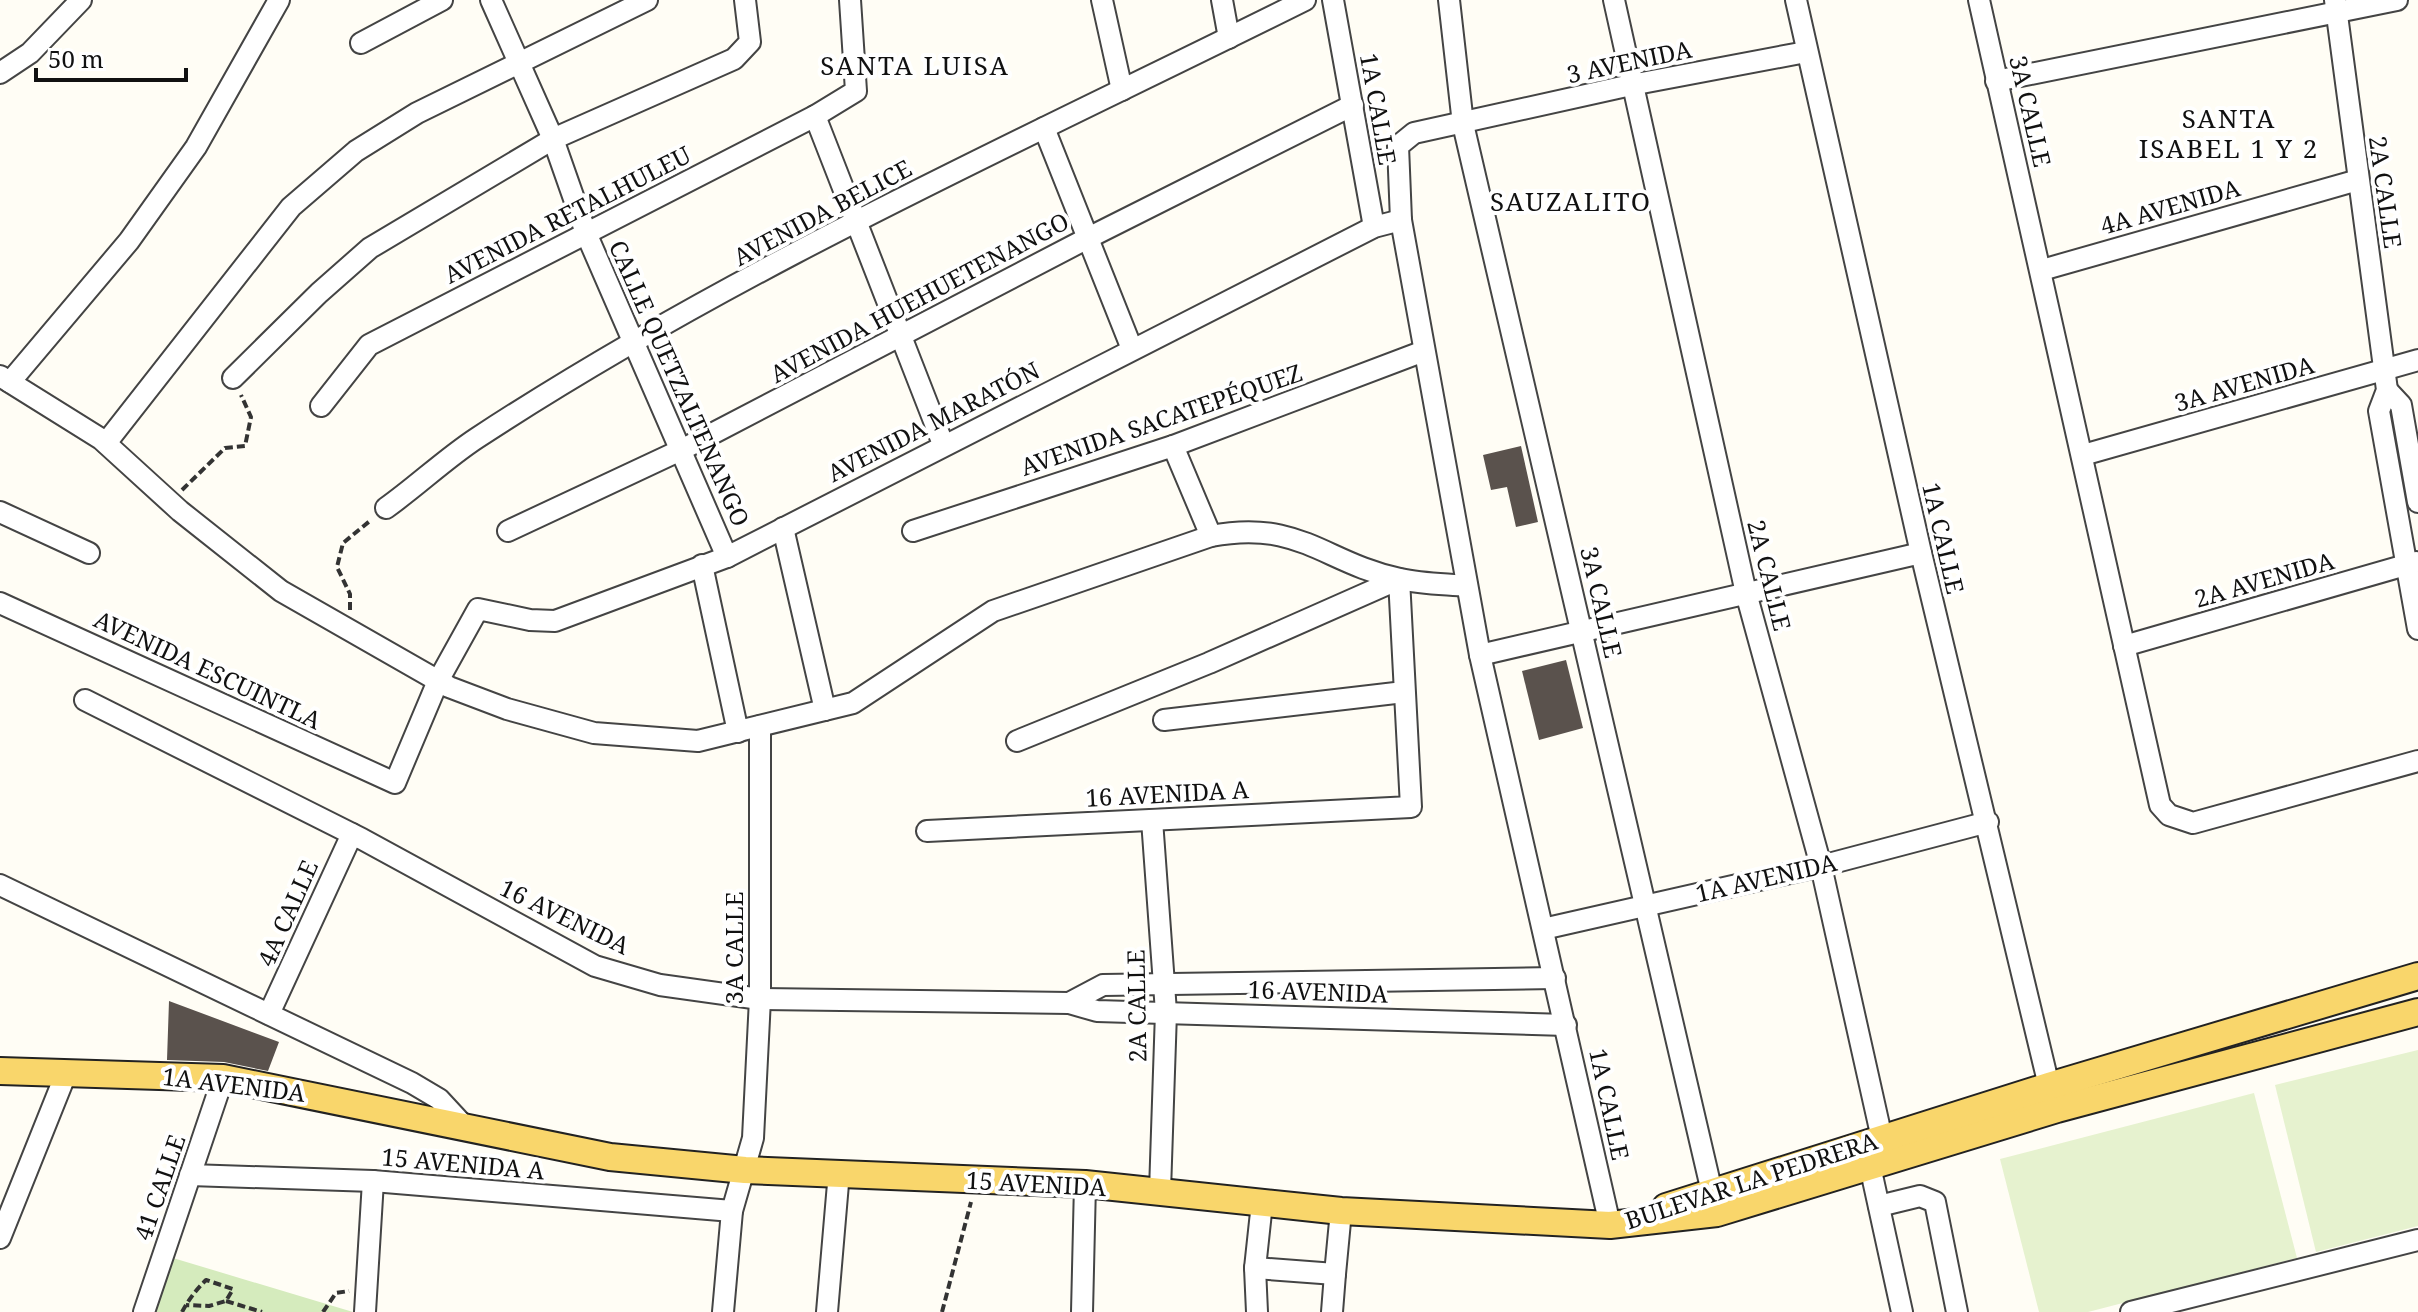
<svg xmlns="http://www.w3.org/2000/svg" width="2418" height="1312" font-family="'Noto Serif',serif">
  <rect width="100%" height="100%" fill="#fffdf5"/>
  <polygon fill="#d5ebbd" points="163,1255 353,1312 144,1312"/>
  <g fill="#e6f2cf">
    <polygon points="2418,1050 2418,1226 2316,1252 2275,1085"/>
    <polygon points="2254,1093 2297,1258 2088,1312 2039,1312 2000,1159"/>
  </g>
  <g fill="#5a524d">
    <polygon points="1521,446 1538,522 1516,527 1507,487 1491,490 1483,455"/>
    <polygon points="1566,660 1583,728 1539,740 1522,671"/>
    <polygon points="169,1001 279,1042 268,1071 224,1062 167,1060"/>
  </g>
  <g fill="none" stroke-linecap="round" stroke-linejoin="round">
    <defs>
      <g id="minor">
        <polyline points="491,0 553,139 586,233 727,557"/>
        <polyline points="1102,0 1122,90"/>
        <polyline points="1222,0 1229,38"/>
        <polyline points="1333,0 1374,227"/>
        <polyline points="1449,0 1463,124 1715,1205"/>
        <polyline points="1614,0 1746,593 1821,866 1885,1152"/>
        <polyline points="1796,0 1921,553 2049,1086"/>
        <polyline points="1979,0 2160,805 2169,815 2193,823 2418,761"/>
        <polyline points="2335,0 2387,390 2379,411 2418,629"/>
        <polyline points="361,43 442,0"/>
        <polyline points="0,73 30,53 81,0"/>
        <polyline points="1996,81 2397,0"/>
        <polyline points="815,116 943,444"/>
        <polyline points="1044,128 1132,349"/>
        <polyline points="2042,270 2358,180"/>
        <path d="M0,376L101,439L180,511L281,591L449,687L507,709L594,733L698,741L853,703L993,611L1211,536C1300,519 1324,563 1400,579C1421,584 1445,584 1467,586"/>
        <polyline points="233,378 319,293 370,248 553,139 734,59 750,42 745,0"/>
        <polyline points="10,382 129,241 196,147 279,0"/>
        <polyline points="2387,390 2401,405 2418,502"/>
        <polyline points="321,406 369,345 815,116 856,91 850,0"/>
        <polyline points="106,443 291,207 356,151 417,113 647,0"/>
        <polyline points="1173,446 1211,536"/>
        <polyline points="2083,455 2418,360"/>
        <path d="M386,508C417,486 445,459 477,438C738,267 1026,139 1305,0"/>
        <polyline points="0,512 89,553"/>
        <polyline points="783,528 825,710"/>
        <polyline points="508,531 683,449 1086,239 1353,105"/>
        <polyline points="913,531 1173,446 1424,351"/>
        <polyline points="702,565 738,732"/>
        <polyline points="0,603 395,783 438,681 478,609 530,620 555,621 727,557 1374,227 1401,220"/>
        <polyline points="2124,646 2416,562"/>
        <polyline points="1480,655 1921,553"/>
        <polyline points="85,700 362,839 595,966 660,985 760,999 1069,1003 1097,1011 1566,1025"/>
        <polyline points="1164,720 1404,692"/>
        <polyline points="1152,820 1166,1012 1160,1191"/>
        <polyline points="927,831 1411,807 1399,579 1209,663 1017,741"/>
        <polyline points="0,885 412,1083 439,1099 464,1126"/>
        <polyline points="1543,929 1821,866 1988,822"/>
        <polyline points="1069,1003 1103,985 1555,978"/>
        <polyline points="269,1014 352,834"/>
        <polyline points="1870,1166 1902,1312"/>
        <polyline points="190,1175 373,1181 732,1211"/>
        <polyline points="1879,1206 1920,1196 1935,1202 1957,1312"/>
        <polyline points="1610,1225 1480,655 1401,220 1398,146 1414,133 1631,85 1806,52"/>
        <polyline points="0,1238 67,1071"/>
        <polyline points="1255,1268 1335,1274 1341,1211"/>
        <polyline points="144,1312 223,1078"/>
        <polyline points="365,1312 373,1181"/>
        <polyline points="723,1312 732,1211 753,1138 760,999 760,726"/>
        <polyline points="827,1312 839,1172"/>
        <polyline points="1082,1312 1085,1184"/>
        <polyline points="1257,1312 1255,1268 1262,1203"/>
        <polyline points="1332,1312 1335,1274"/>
        <polyline points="2131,1312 2418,1240"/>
      </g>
      <g id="major">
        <polyline points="0,1071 223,1078 610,1157 745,1170 1085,1184 1341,1211 1610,1225 1717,1213 2057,1109 2418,1012"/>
        <polyline points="1666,1207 2049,1086 2418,976"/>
      </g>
    </defs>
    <use href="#minor" stroke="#444" stroke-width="24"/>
    <use href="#major" stroke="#222" stroke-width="30"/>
    <g stroke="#333" stroke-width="4" stroke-dasharray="8 4" stroke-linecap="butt">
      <polyline points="182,490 225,448 245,446 251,417 241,395"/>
      <polyline points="350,610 350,594 337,567 343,543 371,520"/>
      <polyline points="226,1301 262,1312"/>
      <path d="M182,1312C189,1299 196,1290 206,1280L233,1289L226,1301L209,1306L186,1305"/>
      <polyline points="323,1312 336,1293 349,1291"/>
      <polyline points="942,1312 971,1202"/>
    </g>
    <use href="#minor" stroke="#fff" stroke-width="20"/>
    <use href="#major" stroke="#f9d66b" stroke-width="26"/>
  </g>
  <g text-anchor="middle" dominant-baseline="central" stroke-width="8" stroke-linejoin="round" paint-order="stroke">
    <g font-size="24" fill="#111" stroke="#fff">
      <text transform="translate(1629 61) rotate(-12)">3 AVENIDA</text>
      <text transform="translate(1379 109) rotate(80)">1A CALLE</text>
      <text transform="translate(2031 111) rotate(77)">3A CALLE</text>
      <text transform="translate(2386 192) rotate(82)">2A CALLE</text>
      <text transform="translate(2170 206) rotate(-16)">4A AVENIDA</text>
      <text transform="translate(822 212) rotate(-28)">AVENIDA BELICE</text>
      <text transform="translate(567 214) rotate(-27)">AVENIDA RETALHULEU</text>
      <text transform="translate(919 297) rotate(-28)">AVENIDA HUEHUETENANGO</text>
      <text transform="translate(680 383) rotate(66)">CALLE QUETZALTENANGO</text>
      <text transform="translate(2244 383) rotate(-16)">3A AVENIDA</text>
      <text transform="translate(1161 419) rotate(-19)">AVENIDA SACATEPÉQUEZ</text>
      <text transform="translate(933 421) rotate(-27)">AVENIDA MARATÓN</text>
      <text transform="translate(1944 538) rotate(77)">1A CALLE</text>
      <text transform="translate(1770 575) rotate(76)">2A CALLE</text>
      <text transform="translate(2264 579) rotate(-16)">2A AVENIDA</text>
      <text transform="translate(1602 602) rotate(77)">3A CALLE</text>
      <text transform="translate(208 669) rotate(25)">AVENIDA ESCUINTLA</text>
      <text transform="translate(1167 793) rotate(-3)">16 AVENIDA A</text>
      <text transform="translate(1766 877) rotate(-13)">1A AVENIDA</text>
      <text transform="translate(287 913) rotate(-66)">4A CALLE</text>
      <text transform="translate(565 916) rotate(26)">16 AVENIDA</text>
      <text transform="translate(733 948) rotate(-90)">3A CALLE</text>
      <text transform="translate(1318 991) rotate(2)">16 AVENIDA</text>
      <text transform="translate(1136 1006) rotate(-91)">2A CALLE</text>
      <text transform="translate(234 1084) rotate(7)">1A AVENIDA</text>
      <text transform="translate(1610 1104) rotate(78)">1A CALLE</text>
      <text transform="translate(463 1163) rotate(5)">15 AVENIDA A</text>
      <text transform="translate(1751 1180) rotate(-18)">BULEVAR LA PEDRERA</text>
      <text transform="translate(1036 1183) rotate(3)">15 AVENIDA</text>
      <text transform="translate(159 1187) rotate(-71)">41 CALLE</text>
    </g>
    <g font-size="26" letter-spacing="2" fill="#111" stroke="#fff">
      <text x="915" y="65">SANTA LUISA</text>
      <text x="2229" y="118">SANTA<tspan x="2229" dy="30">ISABEL 1 Y 2</tspan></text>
      <text x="1571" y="201">SAUZALITO</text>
    </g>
  </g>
  <path d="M36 68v12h150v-12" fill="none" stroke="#111111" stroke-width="4"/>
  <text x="48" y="68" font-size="24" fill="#111111" stroke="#ffffff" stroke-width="6" paint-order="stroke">50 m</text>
</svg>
